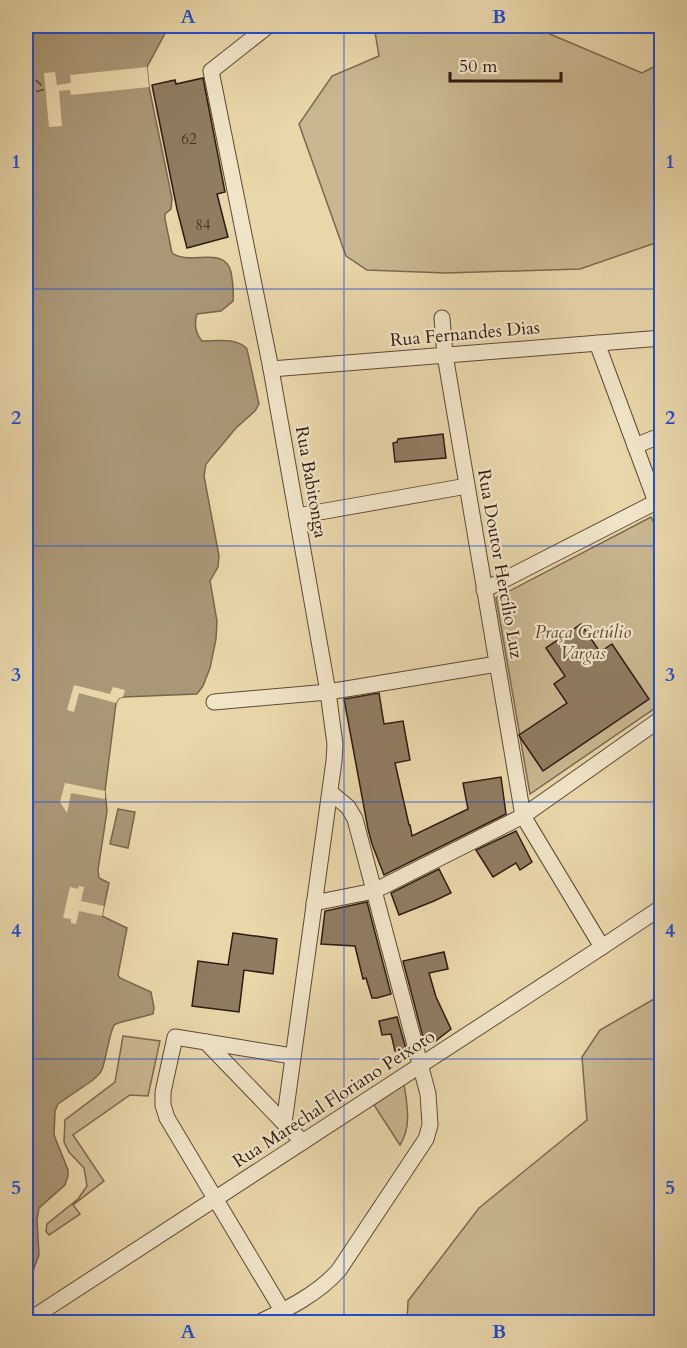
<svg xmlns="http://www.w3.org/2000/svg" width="687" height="1348" font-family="Cardo,serif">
  <rect width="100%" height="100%" fill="#e9d7aa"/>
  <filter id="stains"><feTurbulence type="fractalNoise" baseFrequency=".00333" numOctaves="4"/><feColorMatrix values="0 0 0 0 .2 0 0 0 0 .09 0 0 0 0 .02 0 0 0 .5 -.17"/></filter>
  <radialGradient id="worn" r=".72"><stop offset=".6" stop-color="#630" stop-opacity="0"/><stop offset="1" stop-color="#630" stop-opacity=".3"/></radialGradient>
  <g fill="#c9b790" stroke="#7c6850" stroke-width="1.5">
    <polygon points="374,26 533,26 545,32 642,73 661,63 661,241 580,269 446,273 367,270 346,256 299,124 332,76 379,56"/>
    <polygon points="651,517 661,536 661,704 530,794 496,598"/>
    <polygon points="661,995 661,1322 407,1322 408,1301 479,1208 587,1120 582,1057 600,1030"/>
    <polygon points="123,1036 160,1041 148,1096 130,1095 73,1135 104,1181 73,1205 80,1214 49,1235 46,1231 47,1224 78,1199 87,1186 84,1168 69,1152 64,1142 65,1120 115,1082"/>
    <path d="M404,1084C407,1105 412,1126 400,1145L374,1105Z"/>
  </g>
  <g fill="#aa9776" stroke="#79654e" stroke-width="1.5">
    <path d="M26,26H169L147,67L149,87L172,198L171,209L165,214V219L172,253C190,266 224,245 231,272C233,283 234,290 233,301L221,311L197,314C194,324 196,334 202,341C216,341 237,337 247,349L259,404L255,411L236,428L206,464L204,476L219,556L218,567L210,581L217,621L216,639L210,668L203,686L197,694L123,697L119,698L116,703L105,791L107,811L98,870L99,878L109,883L102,916L127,928L118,975L120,978L151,992L154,1008L153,1014L118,1023L114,1025L111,1033L103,1067L100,1073L93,1080L58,1104L55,1111L54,1135L68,1170V1176L65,1185L39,1208L37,1220L39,1255L26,1289Z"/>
    <polygon points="118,809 135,812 128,848 110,844"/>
  </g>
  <g fill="#e9d7aa">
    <polygon points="147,67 149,87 71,95 70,90 59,91 62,126 49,127 44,73 55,72 57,85 71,83 70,75"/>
    <polygon points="74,685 110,694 113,687 125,690 123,697 119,698 116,703 79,693 74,712 67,710"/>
    <polygon points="65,783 105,791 105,799 71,793 67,813 60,802"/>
    <polygon points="79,886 84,887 81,901 104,906 102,916 79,911 76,924 71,923 71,919 63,918 70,887 78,889"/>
  </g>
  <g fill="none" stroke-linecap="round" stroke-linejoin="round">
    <polyline stroke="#5a4634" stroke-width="1.5" stroke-dasharray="8 6" stroke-linecap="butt" points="26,70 45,89 26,95"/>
  </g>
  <g fill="#907c61" stroke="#2f1a11" stroke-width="1.5">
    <polygon points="203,78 225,192 217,194 228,237 187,248 177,209 152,85 175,80 176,84"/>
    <polygon points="443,434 446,458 395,462 393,443 397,442 398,439"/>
    <polygon points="581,624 600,652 612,644 649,699 543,771 520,737 519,735 567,703 554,684 565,676 546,648"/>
    <polygon points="379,693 384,724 403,721 410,760 395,763 409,825 410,825 412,836 468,809 463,783 501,777 506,814 384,875 372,844 368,829 344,699"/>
    <polygon points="516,831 532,862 520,870 516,863 493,877 476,850"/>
    <polygon points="439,869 451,893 434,901 399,915 391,893"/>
    <polygon points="367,902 391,994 377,998 372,998 366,978 363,979 355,946 321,944 325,911"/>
    <polygon points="233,933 277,939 273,974 244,970 239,1012 192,1006 198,961 228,965"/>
    <polygon points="444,952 448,969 429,973 436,997 451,1029 433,1043 424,1041 403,961"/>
    <polygon points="397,1017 406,1049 395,1051 391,1034 382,1035 379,1021"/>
  </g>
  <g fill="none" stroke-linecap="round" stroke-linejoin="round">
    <defs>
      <g id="minor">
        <polyline points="268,26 211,71 271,369 328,692 335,744 334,761 284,1123 303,1142"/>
        <polyline points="442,318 445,355 523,816 602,947"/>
        <polyline points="597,343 656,502 662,511"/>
        <polyline points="271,369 662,338"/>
        <polyline points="635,446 662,435"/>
        <polyline points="297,516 467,486"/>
        <polyline points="484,590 656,502"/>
        <polyline points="214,702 328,692 497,664"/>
        <polyline points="314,903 374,891 523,816 662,718"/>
        <polyline points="206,1042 284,1123"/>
        <polyline points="26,1322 602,947 662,907"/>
        <path d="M260,1322C287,1309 318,1294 339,1270L426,1139L430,1125L428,1094L355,819L348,807L331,793"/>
        <polyline points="289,1322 167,1118 163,1105 163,1092 175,1037 292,1056"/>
      </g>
    </defs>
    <use href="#minor" stroke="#5e4937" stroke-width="17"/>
    <use href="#minor" stroke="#f1e5c8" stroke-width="15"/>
  </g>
  <path fill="none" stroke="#1d4ed8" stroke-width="1.5" stroke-opacity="0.55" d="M344,26V1322M26,289H662M26,546H662M26,802H662M26,1059H662"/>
  <g text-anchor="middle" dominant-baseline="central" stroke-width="4.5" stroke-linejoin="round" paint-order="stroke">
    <g font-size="15" fill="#473225">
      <text x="189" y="139">62</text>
      <text x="203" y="225">84</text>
    </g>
    <g font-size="18" fill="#2f1a11" stroke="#f1e5c8">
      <text transform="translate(465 334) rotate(-5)">Rua Fernandes Dias</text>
      <text transform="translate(311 482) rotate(80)">Rua Babitonga</text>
      <text transform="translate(500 564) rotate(80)">Rua Doutor Hercílio Luz</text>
      <text transform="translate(334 1099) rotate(-33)">Rua Marechal Floriano Peixoto</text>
    </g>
    <g font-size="18" font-style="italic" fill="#5d4937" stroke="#f1e5c8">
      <text x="583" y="632">Praça Getúlio<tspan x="583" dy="21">Vargas</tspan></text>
    </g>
  </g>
  <rect width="687" height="1348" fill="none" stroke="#e9d7aa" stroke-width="66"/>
  <path d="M450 72v9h111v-9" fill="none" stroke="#2f1a11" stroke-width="3"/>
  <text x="459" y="72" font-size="18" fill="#2f1a11" stroke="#f1e5c8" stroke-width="4.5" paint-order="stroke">50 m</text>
  <rect x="33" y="33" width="621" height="1282" fill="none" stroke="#1d4ed8" stroke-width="2"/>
  <g font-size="20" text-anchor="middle" font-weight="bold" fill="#1d4ed8">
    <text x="188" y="23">A</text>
    <text x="499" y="23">B</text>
    <text x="16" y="168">1</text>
    <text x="670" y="168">1</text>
    <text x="16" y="424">2</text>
    <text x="670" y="424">2</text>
    <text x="16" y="681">3</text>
    <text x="670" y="681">3</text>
    <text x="16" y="937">4</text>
    <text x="670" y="937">4</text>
    <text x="16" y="1194">5</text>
    <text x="670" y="1194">5</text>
    <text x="188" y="1338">A</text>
    <text x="499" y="1338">B</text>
  </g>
  <rect width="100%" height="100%" filter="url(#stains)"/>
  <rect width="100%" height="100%" fill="url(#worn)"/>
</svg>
